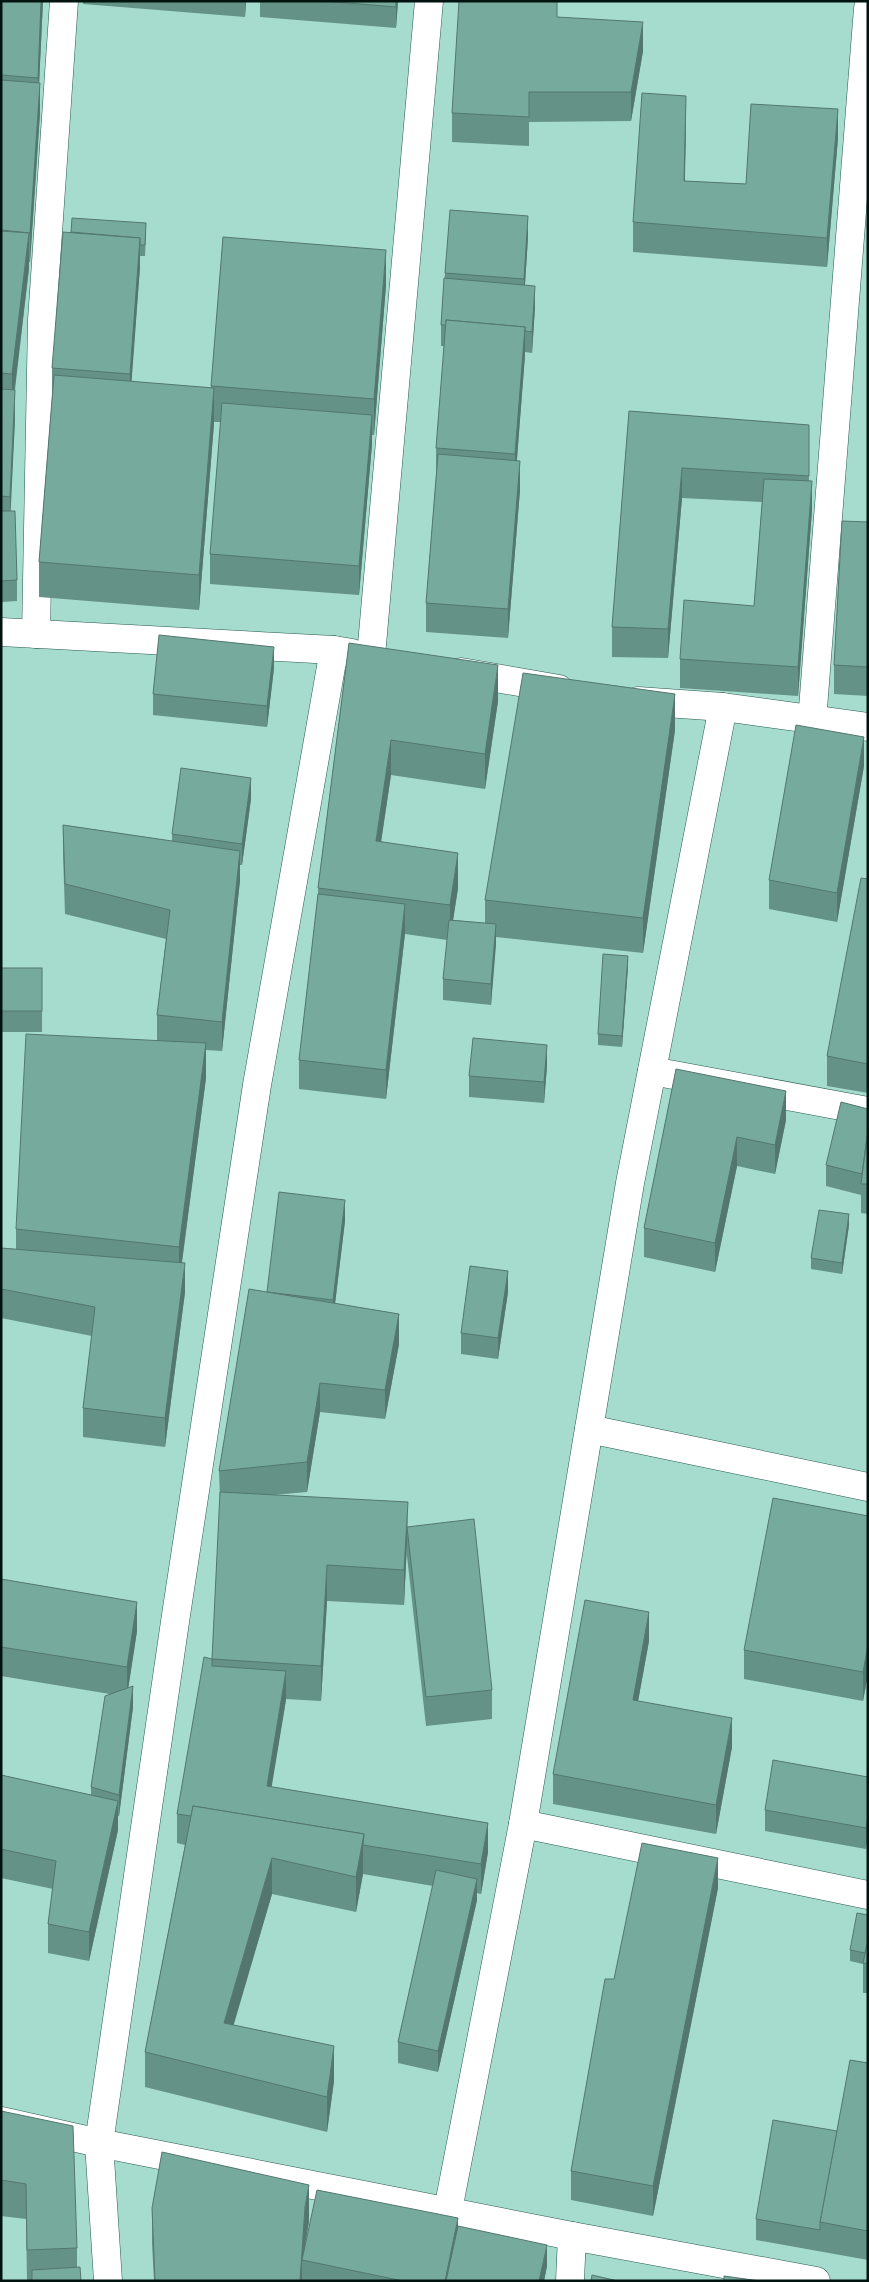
<svg xmlns="http://www.w3.org/2000/svg" width="869" height="2282" font-family="'Open Sans',sans-serif">
  <rect width="100%" height="100%" fill="#a6dcce"/>
  <g fill="none" stroke-linecap="round" stroke-linejoin="round">
    <defs>
      <g id="street">
        <polyline points="1,632 334,650 352,653"/>
        <polyline points="36,634 42,320 64,1"/>
        <polyline points="371,656 429,1"/>
        <polyline points="461,672 559,689"/>
        <polyline points="638,701 723,707 868,727"/>
        <polyline points="812,721 868,8"/>
        <polyline points="652,1071 868,1111"/>
        <polyline points="589,1429 868,1487"/>
        <polyline points="523,1824 868,1895"/>
        <polyline points="1,2121 99,2143 572,2236 816,2281"/>
        <polyline points="448,2210 523,1824 630,1183 723,707"/>
        <polyline points="108,2281 99,2143 176,1615 257,1085 334,650"/>
        <polyline points="570,2281 572,2236"/>
      </g>
    </defs>
    <use href="#street" stroke="#265a4e" stroke-width="29"/>
    <use href="#street" stroke="#fff" stroke-width="28"/>
  </g>
  <g fill="#659287">
    <polygon points="1,1 43,1 39,83 40,113 30,262 29,262 29,268 15,390 15,419 10,511 17,580 17,601 1,602"/>
    <polygon points="83,1 246,1 245,17 83,4"/>
    <polygon points="260,1 398,1 396,28 260,17"/>
    <polygon points="557,17 643,51 631,121 529,122 529,146 452,142 452,113"/>
    <polygon points="686,125 685,181 746,184 838,138 827,267 633,252 633,222"/>
    <polygon points="71,232 146,235 145,256 140,256 140,267 131,382 211,388 223,237 386,285 374,435 372,435 372,444 359,595 210,584 210,554 221,422 214,422 199,610 39,597 39,562 52,397 52,368"/>
    <polygon points="528,237 525,285 535,307 532,353 525,352 517,460 520,490 508,638 426,632 426,603 436,477 436,448 444,346 441,346 441,325 445,273"/>
    <polygon points="629,411 809,425 809,481 812,510 798,696 680,688 680,659 754,606 762,502 682,498 668,658 612,657 612,627"/>
    <polygon points="868,522 868,696 834,694 834,665"/>
    <polygon points="349,643 498,701 485,789 391,775 381,841 458,888 453,920 485,923 485,900 675,730 643,953 496,937 491,1005 443,1000 443,979 447,940 405,934 386,1099 299,1089 299,1060 318,894 318,888"/>
    <polygon points="274,668 267,727 153,715 153,694"/>
    <polygon points="864,766 837,922 769,909 769,880"/>
    <polygon points="251,799 242,865 240,865 240,880 222,1051 206,1050 206,1078 182,1263 185,1292 165,1447 83,1437 83,1408 92,1336 1,1318 1,1248 16,1249 16,1229 157,1040 157,1015 166,939 65,914 63,854 63,825 172,841 172,834"/>
    <polygon points="868,879 868,1093 827,1086 827,1056"/>
    <polygon points="628,967 622,1047 598,1045 598,1034"/>
    <rect x="1" y="968" width="41" height="64"/>
    <polygon points="547,1066 544,1103 469,1097 469,1076"/>
    <polygon points="676,1069 786,1120 775,1174 737,1166 715,1272 644,1257 644,1228"/>
    <polygon points="868,1109 868,1214 861,1213 861,1195 826,1186 826,1165"/>
    <polygon points="345,1221 335,1303 399,1344 385,1419 320,1412 307,1492 273,1495 408,1527 492,1690 492,1719 426,1726 407,1556 407,1543 404,1605 327,1601 321,1701 286,1699 271,1787 488,1852 481,1894 477,1893 477,1900 438,2072 398,2063 398,2042 433,1886 363,1874 356,1912 272,1894 233,2025 334,2081 327,2132 145,2087 145,2052 185,1845 177,1843 177,1814 212,1659 220,1500 219,1471 267,1292"/>
    <polygon points="849,1225 842,1274 811,1269 811,1258"/>
    <polygon points="508,1292 498,1359 461,1354 461,1333"/>
    <polygon points="868,1516 868,1674 863,1701 744,1679 744,1650"/>
    <polygon points="1,1579 137,1631 128,1688 133,1707 119,1816 118,1816 118,1830 89,1961 48,1953 48,1924 53,1889 1,1878 1,1775 91,1795 91,1787 110,1694 1,1676"/>
    <polygon points="649,1641 638,1701 732,1747 716,1834 553,1804 553,1774"/>
    <polygon points="868,1777 868,1867 867,1867 867,1843 866,1849 765,1831 765,1810"/>
    <polygon points="718,1888 653,2216 571,2200 571,2171 614,1979"/>
    <polygon points="868,1915 868,1993 863,1993 863,1964 850,1961 850,1950"/>
    <polygon points="868,2063 868,2260 756,2240 756,2219 837,2131"/>
    <polygon points="1,2111 77,2248 77,2267 81,2281 27,2281 26,2219 1,2216"/>
    <polygon points="152,2208 309,2221 305,2248 458,2226 547,2266 544,2281 154,2281 152,2244"/>
  </g>
  <g fill="#53776e">
    <polygon points="41,1 43,1 38,107 38,78"/>
    <polygon points="245,1 246,1 245,17"/>
    <polygon points="396,1 398,1 396,28"/>
    <polygon points="643,22 643,51 631,121 631,92"/>
    <polygon points="40,83 40,113 30,262 30,233"/>
    <polygon points="686,96 686,125 684,210 684,181"/>
    <polygon points="838,109 838,138 827,267 827,238"/>
    <polygon points="528,216 528,237 524,300 524,279"/>
    <polygon points="29,233 29,268 12,410 12,374"/>
    <polygon points="140,238 140,267 130,403 130,374"/>
    <polygon points="386,250 386,285 374,435 374,399"/>
    <polygon points="535,286 535,307 532,353 532,332"/>
    <polygon points="525,327 525,356 515,483 515,454"/>
    <polygon points="214,388 214,424 199,610 199,575"/>
    <polygon points="15,390 15,419 10,526 10,497"/>
    <polygon points="372,415 372,444 359,595 359,566"/>
    <polygon points="520,461 520,490 508,638 508,609"/>
    <polygon points="682,468 682,498 668,658 668,629"/>
    <polygon points="812,481 812,510 798,696 798,667"/>
    <polygon points="274,647 274,668 267,727 267,706"/>
    <polygon points="498,665 498,701 485,789 485,754"/>
    <polygon points="675,694 675,730 643,953 643,918"/>
    <polygon points="864,737 864,766 837,922 837,893"/>
    <polygon points="391,740 391,775 376,876 376,841"/>
    <polygon points="251,778 251,799 242,865 242,844"/>
    <polygon points="240,851 240,880 222,1051 222,1022"/>
    <polygon points="458,853 458,888 450,940 450,905"/>
    <polygon points="405,904 405,933 386,1099 386,1070"/>
    <polygon points="496,924 496,945 491,1005 491,984"/>
    <polygon points="628,956 628,967 622,1047 622,1036"/>
    <polygon points="206,1043 206,1078 179,1283 179,1247"/>
    <polygon points="547,1045 547,1066 544,1103 544,1082"/>
    <polygon points="786,1091 786,1120 775,1174 775,1145"/>
    <polygon points="737,1137 737,1166 715,1272 715,1243"/>
    <polygon points="345,1200 345,1221 333,1321 333,1300"/>
    <polygon points="849,1214 849,1225 842,1274 842,1263"/>
    <polygon points="185,1263 185,1292 165,1447 165,1418"/>
    <polygon points="508,1271 508,1292 498,1359 498,1338"/>
    <polygon points="399,1314 399,1344 385,1419 385,1390"/>
    <polygon points="320,1383 320,1412 307,1492 307,1462"/>
    <polygon points="408,1502 407,1543 404,1605 404,1570"/>
    <polygon points="327,1565 327,1601 321,1701 321,1666"/>
    <polygon points="137,1602 137,1631 127,1697 127,1667"/>
    <polygon points="649,1612 649,1641 633,1729 633,1700"/>
    <polygon points="868,1645 868,1674 863,1701 863,1672"/>
    <polygon points="286,1671 286,1700 267,1815 267,1786"/>
    <polygon points="133,1686 133,1707 119,1816 119,1795"/>
    <polygon points="732,1718 732,1747 716,1834 716,1805"/>
    <polygon points="118,1801 118,1830 89,1961 89,1932"/>
    <polygon points="868,1816 868,1837 867,1838 866,1849 866,1828"/>
    <polygon points="488,1823 488,1852 481,1894 481,1864"/>
    <polygon points="364,1834 364,1845 363,1845 363,1874 356,1912 356,1877"/>
    <polygon points="272,1858 272,1894 224,2058 224,2023"/>
    <polygon points="718,1858 718,1888 653,2216 653,2186"/>
    <polygon points="477,1879 477,1900 438,2072 438,2051"/>
    <polygon points="334,2046 334,2081 327,2132 327,2097"/>
    <polygon points="309,2185 309,2221 305,2243 304,2261 302,2260 302,2281 300,2281 305,2207"/>
    <polygon points="458,2218 458,2247 451,2281 445,2281"/>
    <polygon points="547,2245 547,2266 544,2281 539,2281"/>
  </g>
  <g fill="#76aa9d" stroke="#53776e">
    <polygon points="1,1 41,1 38,78 1,75"/>
    <polygon points="323,1 396,1 396,7"/>
    <polygon points="459,1 557,1 557,17 643,22 631,92 529,92 529,117 452,113"/>
    <polygon points="1,80 40,83 30,233 1,230"/>
    <polygon points="642,93 686,96 684,181 746,184 751,104 838,109 827,238 633,222"/>
    <polygon points="450,210 528,216 524,279 445,273"/>
    <polygon points="72,218 146,223 145,245 140,245 140,238 71,232"/>
    <polygon points="1,231 29,233 12,374 1,373"/>
    <polygon points="63,232 140,238 130,374 52,368"/>
    <polygon points="223,237 386,250 374,399 211,386"/>
    <polygon points="444,278 535,286 532,332 525,331 525,327 446,320 446,325 441,325"/>
    <polygon points="446,320 525,327 515,454 436,448"/>
    <polygon points="54,375 214,388 199,575 39,562"/>
    <polygon points="1,389 15,390 10,497 1,496"/>
    <polygon points="222,403 372,415 359,566 210,554"/>
    <polygon points="629,411 809,425 809,476 682,468 668,629 612,627"/>
    <polygon points="438,454 520,461 508,609 426,603"/>
    <polygon points="764,479 812,481 798,667 680,659 684,600 754,606"/>
    <polygon points="1,511 15,511 17,580 1,581"/>
    <polygon points="842,521 868,522 868,667 834,665"/>
    <polygon points="159,635 274,647 267,706 153,694"/>
    <polygon points="349,643 498,665 485,754 391,740 376,841 458,853 450,905 318,888"/>
    <polygon points="523,673 675,694 643,918 485,900"/>
    <polygon points="796,725 864,737 837,893 769,880"/>
    <polygon points="181,768 251,778 242,844 172,834"/>
    <polygon points="63,825 240,851 222,1022 157,1015 170,910 65,884"/>
    <polygon points="861,878 868,879 868,1064 827,1056"/>
    <polygon points="318,894 405,904 386,1070 299,1060"/>
    <polygon points="449,920 496,924 491,984 443,979"/>
    <polygon points="603,954 628,956 622,1036 598,1034"/>
    <rect x="1" y="968" width="41" height="43"/>
    <polygon points="26,1034 206,1043 179,1247 16,1229"/>
    <polygon points="473,1038 547,1045 544,1082 469,1076"/>
    <polygon points="676,1069 786,1091 775,1145 737,1137 715,1243 644,1228"/>
    <polygon points="841,1102 868,1109 868,1130 862,1174 826,1165"/>
    <polygon points="868,1130 868,1184 861,1184"/>
    <polygon points="279,1192 345,1200 333,1300 267,1292"/>
    <polygon points="819,1210 849,1214 842,1263 811,1258"/>
    <polygon points="1,1248 185,1263 165,1418 83,1408 95,1307 1,1289"/>
    <polygon points="470,1266 508,1271 498,1338 461,1333"/>
    <polygon points="249,1289 399,1314 385,1390 320,1383 307,1462 219,1471"/>
    <polygon points="220,1492 408,1502 404,1570 327,1565 321,1666 212,1659"/>
    <polygon points="773,1498 868,1516 868,1645 863,1672 744,1650"/>
    <polygon points="474,1519 492,1690 426,1697 407,1527"/>
    <polygon points="1,1579 137,1602 127,1667 1,1647"/>
    <polygon points="585,1600 649,1612 633,1700 732,1718 716,1805 553,1774"/>
    <polygon points="204,1657 212,1659 212,1666 286,1671 267,1786 488,1823 481,1864 363,1845 364,1834 193,1806 191,1816 177,1814"/>
    <polygon points="133,1686 119,1795 91,1787 105,1696"/>
    <polygon points="773,1760 868,1777 868,1816 866,1828 765,1810"/>
    <polygon points="1,1775 118,1801 89,1932 48,1924 56,1861 1,1849"/>
    <polygon points="193,1806 364,1834 356,1877 272,1858 224,2023 334,2046 327,2097 145,2052"/>
    <polygon points="642,1843 718,1858 653,2186 571,2171 605,1979 614,1979"/>
    <polygon points="436,1870 477,1879 438,2051 398,2042"/>
    <polygon points="857,1913 868,1915 868,1940 865,1953 850,1950"/>
    <polygon points="868,1940 868,1964 863,1963"/>
    <polygon points="850,2060 868,2063 868,2231 820,2222"/>
    <polygon points="1,2111 73,2126 77,2248 27,2250 26,2184 1,2180"/>
    <polygon points="773,2120 837,2131 820,2222 820,2230 756,2219"/>
    <polygon points="162,2152 309,2185 305,2207 300,2281 155,2281 152,2208"/>
    <polygon points="317,2190 458,2218 445,2281 403,2281 302,2260"/>
    <polygon points="458,2226 547,2245 539,2281 446,2281"/>
    <polygon points="80,2267 81,2281 32,2281 32,2270"/>
    <polygon points="592,2275 618,2281 591,2281"/>
    <polygon points="724,2276 760,2281 724,2281"/>
  </g>
  <rect width="869" height="2282" fill="none" stroke="#01130f" stroke-width="5"/>
</svg>
